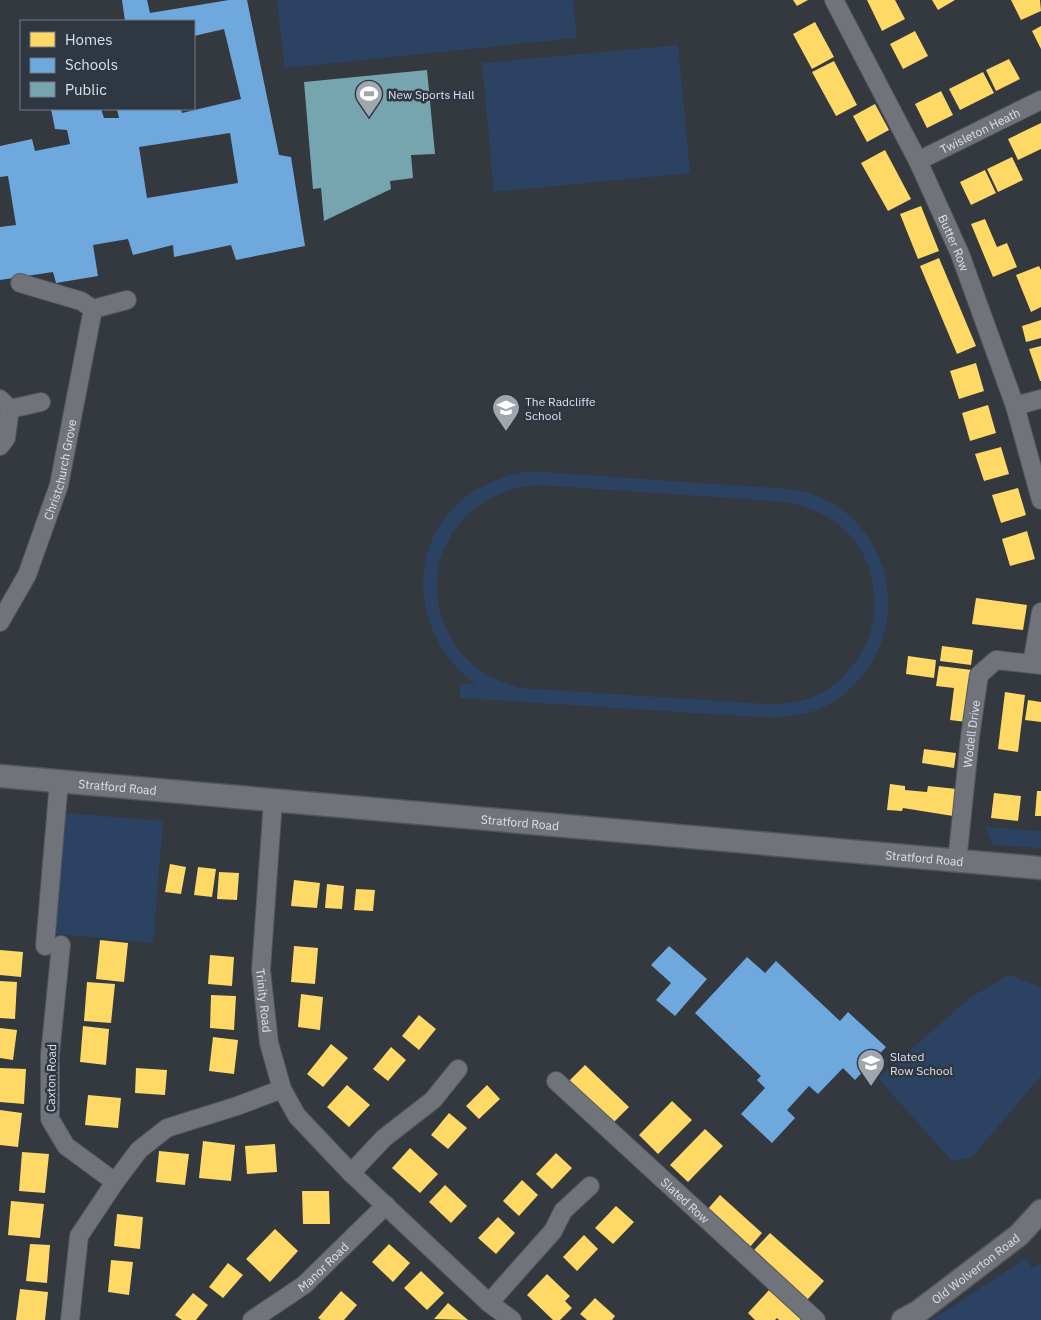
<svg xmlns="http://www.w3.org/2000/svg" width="1041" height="1320" font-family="'IBM Plex Sans',sans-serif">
  <rect width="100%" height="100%" fill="#34383f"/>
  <g fill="#2b4263" fill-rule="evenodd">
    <polygon points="277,0 573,0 577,38 285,68"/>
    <polygon points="678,45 690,173 494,192 482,63"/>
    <path d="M524,472H543L791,489C807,492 823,497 837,506C888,540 904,612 871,663C858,684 840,701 817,710C803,715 788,717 773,718L460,698V684H476C411,638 402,540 471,493C488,482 505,476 524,472ZM538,485L785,502C808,506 829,515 846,531C880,565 884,623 856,661C846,674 834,687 819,694C803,702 786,704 768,704L521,688C505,683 490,678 476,667C458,653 446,633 440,611C424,545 473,489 538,485Z"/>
    <polygon points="66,813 163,821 153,943 56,934"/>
    <polygon points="986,827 1041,831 1041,848 993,845"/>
    <polygon points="1009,975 1041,987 1041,1076 971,1158 952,1161 878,1078 971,997"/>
    <polygon points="1026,1258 1032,1268 1041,1264 1041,1320 931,1320"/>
  </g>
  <g fill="#ffd966">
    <polygon points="793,0 808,0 797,6"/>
    <polygon points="867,0 895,0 905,19 882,31"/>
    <polygon points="932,0 955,0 938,10"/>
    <polygon points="1011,0 1040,0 1041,11 1021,20"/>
    <polygon points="815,22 834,57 812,69 793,34"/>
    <polygon points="1041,26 1041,49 1032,31"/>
    <polygon points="915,31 928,56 903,69 890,44"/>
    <polygon points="1009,59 1020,79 996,91 986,70"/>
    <polygon points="834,61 857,105 836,116 812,72"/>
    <polygon points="983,72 994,93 960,110 949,89"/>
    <polygon points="941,91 953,115 927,128 915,104"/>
    <polygon points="875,104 889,130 867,142 853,116"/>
    <polygon points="1041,123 1041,149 1018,160 1008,139"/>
    <polygon points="885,150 911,199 888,211 861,163"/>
    <polygon points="1012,157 1023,180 998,192 987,169"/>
    <polygon points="985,170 996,193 971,205 960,182"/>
    <polygon points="921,206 939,251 918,259 900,214"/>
    <polygon points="985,219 997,247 1007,243 1017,267 993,277 971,224"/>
    <polygon points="939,258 976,346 957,354 920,266"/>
    <polygon points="1039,266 1041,270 1041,307 1031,312 1016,275"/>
    <polygon points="1041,320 1041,338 1026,342 1022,326"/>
    <polygon points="1041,346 1041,381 1040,381 1029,349"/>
    <polygon points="976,363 984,391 959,399 950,371"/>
    <polygon points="988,405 996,433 970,441 962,413"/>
    <polygon points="1001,447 1009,474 984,481 975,454"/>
    <polygon points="1018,488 1026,515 1001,523 992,495"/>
    <polygon points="1027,531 1035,559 1010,566 1002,539"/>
    <polygon points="976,598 1027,605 1023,630 972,624"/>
    <polygon points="942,646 973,650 971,665 940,661"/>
    <polygon points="908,656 936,660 934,678 906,674"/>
    <polygon points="939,666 972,670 966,722 950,720 954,688 936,686"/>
    <polygon points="1005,692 1025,695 1018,752 998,749"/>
    <polygon points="1028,700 1041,702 1041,722 1025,720"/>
    <polygon points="924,749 956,753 954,768 922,763"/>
    <polygon points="890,784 905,786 905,790 927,792 928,786 957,789 953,816 903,808 902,811 887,810"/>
    <polygon points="1037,791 1041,791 1041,816 1035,816"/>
    <polygon points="994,793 1021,796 1018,821 991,818"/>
    <polygon points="170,864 186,867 181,894 165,892"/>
    <polygon points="198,867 216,869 212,897 194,895"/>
    <polygon points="219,872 239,873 237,900 217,899"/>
    <polygon points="294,880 320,883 317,908 291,906"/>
    <polygon points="327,884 344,886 342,909 325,908"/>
    <polygon points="356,889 375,890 373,911 354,910"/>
    <polygon points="100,940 128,943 124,982 96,979"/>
    <polygon points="294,946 318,948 315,984 291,982"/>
    <polygon points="0,950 23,952 21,977 0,975"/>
    <polygon points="210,955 234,957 232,986 208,984"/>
    <polygon points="0,981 17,982 15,1019 0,1018"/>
    <polygon points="87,982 115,984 111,1023 84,1021"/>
    <polygon points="301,994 323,997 320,1030 298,1027"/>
    <polygon points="211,995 236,996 234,1030 210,1028"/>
    <polygon points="419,1015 436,1029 419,1050 402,1036"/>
    <polygon points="83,1026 109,1029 106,1065 80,1062"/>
    <polygon points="0,1028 17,1030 13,1060 0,1058"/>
    <polygon points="213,1037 238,1040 234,1074 209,1071"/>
    <polygon points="331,1044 348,1058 323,1087 307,1074"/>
    <polygon points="391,1047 406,1060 388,1081 373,1069"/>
    <polygon points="585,1065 629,1107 611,1125 567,1083"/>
    <polygon points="0,1068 26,1069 24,1104 0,1102"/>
    <polygon points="136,1068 167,1070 165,1095 135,1093"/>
    <polygon points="347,1085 370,1105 349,1127 327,1107"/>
    <polygon points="487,1085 500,1099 479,1119 466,1106"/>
    <polygon points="88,1095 121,1098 118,1128 85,1125"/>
    <polygon points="672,1101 692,1120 658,1154 639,1135"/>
    <polygon points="0,1110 22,1113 18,1147 0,1145"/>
    <polygon points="449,1113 467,1128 448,1149 431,1135"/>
    <polygon points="705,1129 723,1146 688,1182 670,1165"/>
    <polygon points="203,1141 235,1145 231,1181 199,1178"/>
    <polygon points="275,1144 277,1172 247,1174 245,1146"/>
    <polygon points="410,1148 438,1174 420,1193 392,1168"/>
    <polygon points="159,1151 189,1154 185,1185 156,1182"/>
    <polygon points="22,1152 49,1154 45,1193 19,1191"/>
    <polygon points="556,1153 572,1168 552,1189 536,1174"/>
    <polygon points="522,1180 538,1195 519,1216 503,1201"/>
    <polygon points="445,1185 467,1206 451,1223 429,1202"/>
    <polygon points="302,1191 329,1191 330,1224 303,1224"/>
    <polygon points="720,1195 762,1233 749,1248 707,1210"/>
    <polygon points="11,1201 44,1204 40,1238 8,1235"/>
    <polygon points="616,1206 634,1222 613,1244 595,1228"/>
    <polygon points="117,1214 143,1217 140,1249 114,1246"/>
    <polygon points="498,1217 515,1233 496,1254 478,1238"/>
    <polygon points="275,1229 298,1251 270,1282 246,1259"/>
    <polygon points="770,1233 824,1281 807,1300 753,1251"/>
    <polygon points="584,1235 598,1249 577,1271 563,1257"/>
    <polygon points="30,1244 50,1245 47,1283 26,1281"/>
    <polygon points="389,1244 410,1263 393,1282 372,1262"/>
    <polygon points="111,1260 133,1262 129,1295 108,1292"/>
    <polygon points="228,1263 243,1275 223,1298 209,1287"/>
    <polygon points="421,1271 444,1293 427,1310 404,1288"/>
    <polygon points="547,1274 570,1296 565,1301 572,1308 560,1320 553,1320 527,1295"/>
    <polygon points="20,1289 48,1292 45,1320 16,1320"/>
    <polygon points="769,1290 802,1318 800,1320 779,1320 777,1318 775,1320 755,1320 748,1313"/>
    <polygon points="341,1291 357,1305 344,1320 321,1320 318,1318"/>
    <polygon points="193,1293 208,1305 196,1320 182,1320 175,1315"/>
    <polygon points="595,1298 615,1316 612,1320 587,1320 580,1314"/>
    <polygon points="448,1303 468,1320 434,1319"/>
  </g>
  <g fill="#6fa8dc" fill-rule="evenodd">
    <path d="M122,0H147L150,13L229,0H247L279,155L291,157L305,246L236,260L231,245L174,257L173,245L133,255L128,239L93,245L98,276L56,283L53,272L0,280V227L16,225L8,176L0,177V146L32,139L35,151L70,144L67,130L55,129L51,109H101L104,118H119L117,109H181L182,113L241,99L224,29L194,36V21H125ZM230,133L238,183L147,198L139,147Z"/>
    <polygon points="669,946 707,979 675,1016 656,1000 671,983 651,965"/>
    <polygon points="747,957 765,973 776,961 840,1021 848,1012 886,1047 855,1080 843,1068 818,1094 809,1086 787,1110 795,1118 772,1143 741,1114 765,1088 757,1080 761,1076 695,1013"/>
  </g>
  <polygon fill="#76a5af" points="427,70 435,154 411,155 413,178 390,181 391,189 324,221 321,188 313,189 304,82"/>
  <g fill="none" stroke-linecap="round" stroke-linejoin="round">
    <defs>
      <g id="minor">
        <path id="s1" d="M834,0L918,161L960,254L1015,406L1041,500"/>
        <path id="s2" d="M918,161L1041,100"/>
        <polyline points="20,283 81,301 93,309 127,300"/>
        <polyline points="0,399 10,409 41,402"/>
        <polyline points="1015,406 1041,399"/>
        <polyline points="0,446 6,438 10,409"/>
        <path id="s3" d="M0,622L27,575L59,485L93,309"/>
        <polyline points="1032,664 1041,612"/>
        <path id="s4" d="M273,801L261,970L269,1043L282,1089L297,1116L351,1173L489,1303L512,1320"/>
        <path id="s5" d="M957,862L970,737L979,675L996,660L1041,665"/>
        <polyline points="61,945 50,1055 50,1119 66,1146 115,1182"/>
        <polyline points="45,946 59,781"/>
        <path id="s6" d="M556,1081L816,1320"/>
        <polyline points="351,1173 384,1138 433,1100 458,1069"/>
        <polyline points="489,1303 553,1231 563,1211 590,1186"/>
        <polyline points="70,1320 79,1236 115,1182 139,1150 167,1128 237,1106 282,1089"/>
        <path id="s7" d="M252,1320L304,1285L386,1205"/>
      </g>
      <g id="tertiary">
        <path id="s8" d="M0,776L1041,868"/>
        <path id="s9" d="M903,1320L918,1312L1019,1235L1041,1211"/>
      </g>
    </defs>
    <use href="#minor" stroke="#52565c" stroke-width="20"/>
    <use href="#tertiary" stroke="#52565c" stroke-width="25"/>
    <use href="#minor" stroke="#70747a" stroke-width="18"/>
    <use href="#tertiary" stroke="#70747a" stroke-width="22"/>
  </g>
  <defs>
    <symbol id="stadium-pin" viewBox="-11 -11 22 30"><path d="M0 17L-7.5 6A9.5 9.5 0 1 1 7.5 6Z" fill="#a1a6ad" stroke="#2f3743"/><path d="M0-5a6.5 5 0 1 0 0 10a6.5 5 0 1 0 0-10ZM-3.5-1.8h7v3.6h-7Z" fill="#fff"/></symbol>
    <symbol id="school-pin" viewBox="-11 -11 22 30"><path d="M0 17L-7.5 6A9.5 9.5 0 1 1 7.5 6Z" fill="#a1a6ad" stroke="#2f3743"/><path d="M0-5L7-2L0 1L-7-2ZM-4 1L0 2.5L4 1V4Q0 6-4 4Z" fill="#fff"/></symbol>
  </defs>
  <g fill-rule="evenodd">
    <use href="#stadium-pin" x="353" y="78" width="32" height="43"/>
    <use href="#school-pin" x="490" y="392" width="32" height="43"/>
    <use href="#school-pin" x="855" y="1047" width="32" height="43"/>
  </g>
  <g text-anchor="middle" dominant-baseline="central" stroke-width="5" stroke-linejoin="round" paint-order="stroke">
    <g font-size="12" fill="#dbe1e8" stroke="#2f3743" text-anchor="start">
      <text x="388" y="94">New Sports Hall</text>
      <text x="525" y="401">The Radcliffe<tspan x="525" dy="14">School</tspan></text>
      <text x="890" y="1056">Slated<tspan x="890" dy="14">Row School</tspan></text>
    </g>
    <g font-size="12" fill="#dbe1e8" stroke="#2f3743">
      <text stroke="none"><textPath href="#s2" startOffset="69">Twisleton Heath</textPath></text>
      <text stroke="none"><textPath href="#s1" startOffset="271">Butter Row</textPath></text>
      <text stroke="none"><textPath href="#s3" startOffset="165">Christchurch Grove</textPath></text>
      <text stroke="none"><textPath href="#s5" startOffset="129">Wodell Drive</textPath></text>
      <text stroke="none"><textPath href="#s8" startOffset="118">Stratford Road</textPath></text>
      <text stroke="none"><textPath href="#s8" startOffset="522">Stratford Road</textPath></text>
      <text stroke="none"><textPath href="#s8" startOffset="928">Stratford Road</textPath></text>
      <text stroke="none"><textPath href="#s4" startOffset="200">Trinity Road</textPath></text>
      <text transform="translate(51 1078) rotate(-89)">Caxton Road</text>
      <text stroke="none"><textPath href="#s6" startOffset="176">Slated Row</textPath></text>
      <text stroke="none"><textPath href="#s7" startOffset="89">Manor Road</textPath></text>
      <text stroke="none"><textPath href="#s9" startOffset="89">Old Wolverton Road</textPath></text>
    </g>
  </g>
  <rect x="20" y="20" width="175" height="90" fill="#2f3743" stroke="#747b85"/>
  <rect x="30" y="32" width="25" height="15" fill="#ffd966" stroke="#747b85"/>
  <text x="65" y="45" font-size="15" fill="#dbe1e8">Homes</text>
  <rect x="30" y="58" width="25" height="15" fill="#6fa8dc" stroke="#747b85"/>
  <text x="65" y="70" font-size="15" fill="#dbe1e8">Schools</text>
  <rect x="30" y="82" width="25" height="15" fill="#76a5af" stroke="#747b85"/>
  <text x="65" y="95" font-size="15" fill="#dbe1e8">Public</text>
</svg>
